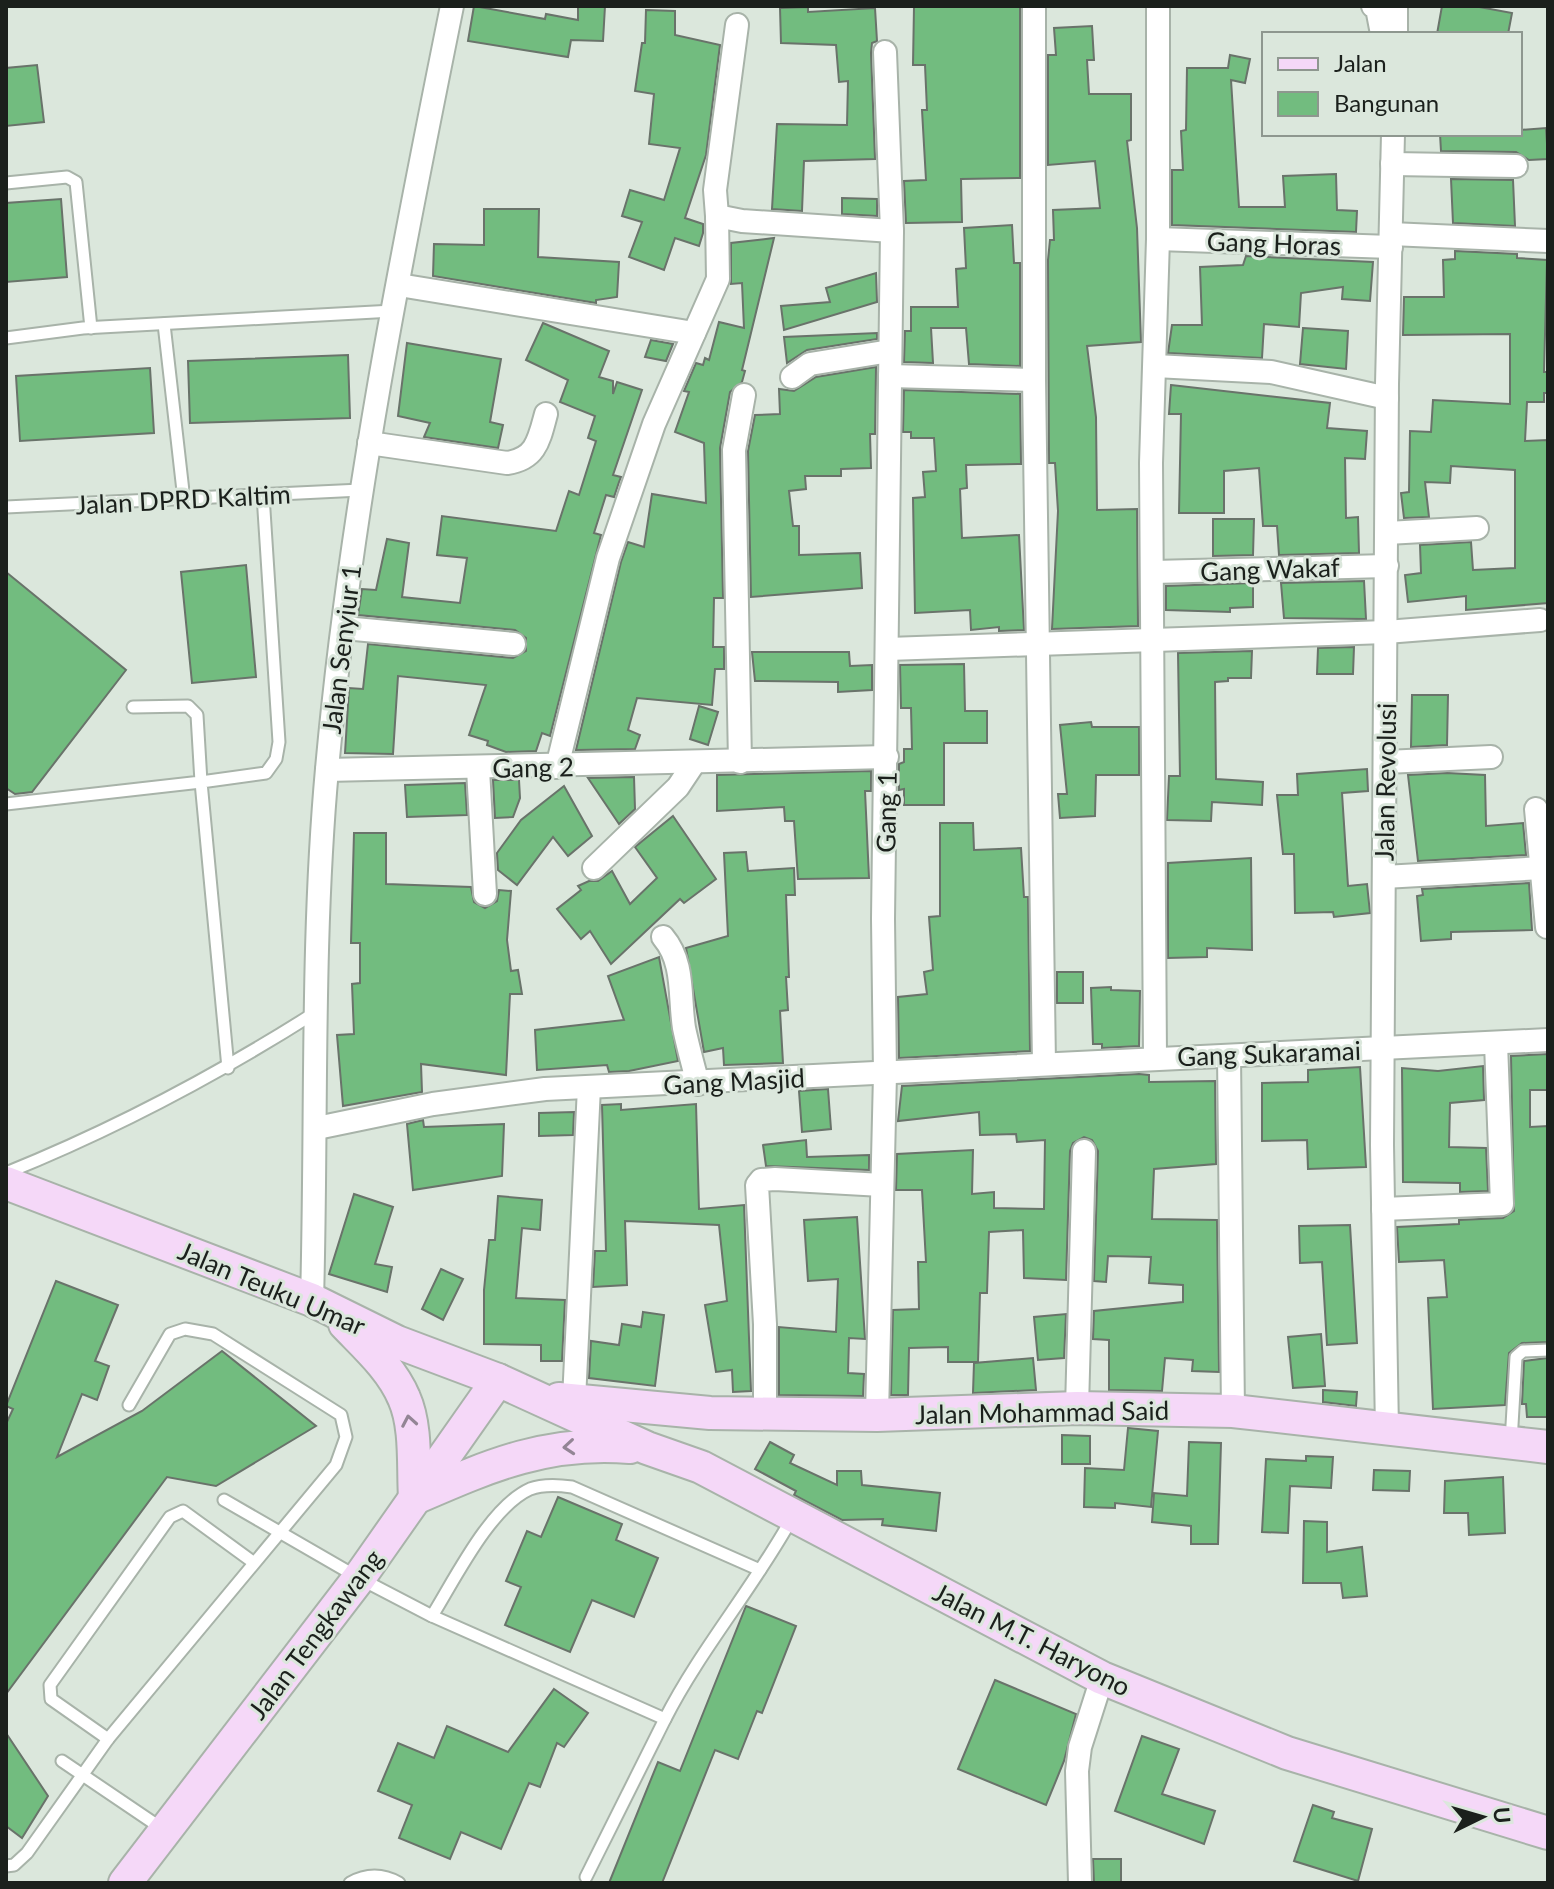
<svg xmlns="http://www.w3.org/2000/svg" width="1554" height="1889" font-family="Lato,sans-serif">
  <rect width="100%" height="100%" fill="#dbe7dc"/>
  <g fill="#72bc7f" stroke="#69736a" stroke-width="2">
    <polygon points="474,6 545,19 546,14 578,20 578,6 605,6 603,41 571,40 568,57 468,41"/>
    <polygon points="942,6 1020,6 1020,178 961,179 962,222 906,223 904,181 926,180 922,110 927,110 925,65 913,65 914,7"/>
    <polygon points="1442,6 1474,6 1512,13 1508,34 1437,34"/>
    <polygon points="808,7 808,12 875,8 877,41 872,43 871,53 875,159 804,161 802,211 772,209 777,124 847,125 848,81 839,82 836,45 781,43 780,8"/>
    <polygon points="646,10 675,11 675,35 720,45 706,155 685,218 703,224 703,233 699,246 675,238 664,270 629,257 642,222 622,216 630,190 664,200 680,148 649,144 654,94 635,91 642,43 645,43"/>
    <polygon points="1092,26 1094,60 1087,60 1089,94 1131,94 1131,140 1127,141 1137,228 1141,342 1087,346 1096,417 1097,510 1137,509 1138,626 1052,629 1058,511 1055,463 1049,463 1048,260 1050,240 1054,240 1053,210 1100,208 1095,161 1048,165 1048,55 1056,55 1054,28"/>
    <polygon points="1230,55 1250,59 1245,83 1231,80 1239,207 1285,207 1283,176 1336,174 1337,210 1357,211 1356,232 1172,225 1172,170 1183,170 1181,131 1186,130 1187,68 1228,68"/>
    <polygon points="37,65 44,122 6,126 6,68"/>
    <polygon points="1546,128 1548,159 1529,160 1516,152 1441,151 1440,134 1520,134 1520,130"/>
    <polygon points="1451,179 1513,180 1515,226 1453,223"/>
    <polygon points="842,198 877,199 877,216 842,214"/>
    <polygon points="61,199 67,277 6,282 6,203"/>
    <polygon points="484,209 539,209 538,257 619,262 617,297 596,300 596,303 433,276 434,244 484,245"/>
    <polygon points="1012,225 1014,263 1020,263 1020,366 969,364 966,328 931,328 933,363 904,362 905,331 911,331 911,307 958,307 956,269 966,268 964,228"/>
    <polygon points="774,238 742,370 745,371 742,382 730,392 720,448 723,598 714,598 713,647 724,647 724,669 715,669 712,705 637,698 628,730 640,735 635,749 576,750 621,562 628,542 644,547 652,494 706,503 704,443 675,432 689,392 684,391 696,363 703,365 705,358 709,360 719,322 744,328 742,283 731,284 731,243"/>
    <polygon points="1455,251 1517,254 1517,258 1547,260 1544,372 1548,372 1548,393 1544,393 1544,402 1527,402 1525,441 1548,440 1548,603 1466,610 1466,596 1408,602 1405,575 1421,573 1420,545 1471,542 1473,570 1515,568 1515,470 1451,466 1450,483 1425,482 1429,517 1404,518 1401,493 1409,492 1410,431 1431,432 1433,400 1510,404 1510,334 1403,335 1404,297 1444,297 1443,260 1455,259"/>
    <polygon points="1246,256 1373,262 1370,301 1342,299 1343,287 1301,293 1299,327 1264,324 1262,358 1168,353 1172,325 1202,325 1200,267 1243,265"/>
    <polygon points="876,273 877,302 784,330 781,306 830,302 826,288"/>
    <polygon points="543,323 609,351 599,377 613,381 613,394 617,382 642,390 613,475 621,477 619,482 614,497 606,495 594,533 601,535 550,736 542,733 536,751 506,752 487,745 488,741 469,735 486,685 398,676 393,754 345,753 349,688 363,689 368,644 513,658 526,651 526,638 515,630 358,615 362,589 376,590 387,539 409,543 402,597 460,603 467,558 437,555 442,516 556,531 569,491 579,495 596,441 588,438 595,416 560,402 568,380 526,360"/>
    <polygon points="1303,328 1348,331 1346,369 1300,364"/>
    <polygon points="877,333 877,339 807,350 787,363 784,337"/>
    <polygon points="651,340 673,344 666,361 645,357"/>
    <polygon points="407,343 501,359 490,422 503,425 498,448 424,437 430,423 398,416"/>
    <polygon points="348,355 350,418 190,423 188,361"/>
    <polygon points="876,367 875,434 870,434 871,468 841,469 841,476 805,476 806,489 789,491 793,526 799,526 799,555 860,553 862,588 751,597 748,451 755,415 780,414 779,389 794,391 816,377"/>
    <polygon points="150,368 154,433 20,441 16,376"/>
    <polygon points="1171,385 1330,403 1327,428 1367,431 1365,459 1345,458 1346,518 1358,517 1359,553 1279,555 1277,526 1263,526 1259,468 1224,471 1224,513 1179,513 1181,414 1169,414"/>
    <polygon points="904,390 1020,394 1021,464 966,465 967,488 960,489 962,538 1019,535 1024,630 999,631 999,627 971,630 970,610 915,613 913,498 925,497 923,472 936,471 934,438 911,438 911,432 903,432"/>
    <polygon points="1213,519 1254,519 1253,555 1213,556"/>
    <polygon points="246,565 256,677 192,683 181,572"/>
    <polygon points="6,572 126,670 32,792 15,794 6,788"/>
    <polygon points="1364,581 1366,619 1284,618 1281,583"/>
    <polygon points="1253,583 1253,607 1230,608 1230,612 1166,610 1166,586"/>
    <polygon points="1354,647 1353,674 1317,674 1318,648"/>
    <polygon points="1252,651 1251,678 1228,678 1228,681 1215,682 1216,779 1263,782 1262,805 1212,802 1211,821 1167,820 1169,776 1180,776 1178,653"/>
    <polygon points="752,652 849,652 850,666 872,665 872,690 838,692 838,682 755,681"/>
    <polygon points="964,664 965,711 987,711 987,743 944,743 944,805 904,805 904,789 899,790 899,764 904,762 904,749 912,749 911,708 901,708 900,665"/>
    <polygon points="1412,695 1448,695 1447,745 1411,747"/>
    <polygon points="699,706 718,712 708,745 690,739"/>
    <polygon points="1091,722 1092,727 1139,727 1139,775 1096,775 1095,816 1060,818 1058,794 1067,794 1060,725"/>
    <polygon points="1367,769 1368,791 1342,793 1348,886 1367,884 1370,913 1334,917 1333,912 1295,913 1294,854 1283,854 1277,795 1298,795 1297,774"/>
    <polygon points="871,771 871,791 865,791 869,878 798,879 794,821 785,821 784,807 717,811 717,775"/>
    <polygon points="1447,773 1485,775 1486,826 1523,823 1526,855 1418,861 1408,775"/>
    <polygon points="634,777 635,809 619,824 588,778"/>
    <polygon points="493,780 519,780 520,798 513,817 495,818"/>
    <polygon points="465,783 467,815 407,817 405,785"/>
    <polygon points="564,786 592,836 568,856 553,837 517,885 498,870 497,853 521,820"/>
    <polygon points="673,816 716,879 684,903 680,899 611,964 590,931 581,939 557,909 581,890 578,886 589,881 598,881 612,871 630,904 657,878 635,847"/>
    <polygon points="940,823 973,823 974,850 1021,848 1024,897 1028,897 1030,1051 899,1058 898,997 927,994 924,972 933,970 929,917 940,916"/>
    <polygon points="354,833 386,833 386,884 471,887 474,902 485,908 497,901 499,890 511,891 507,940 511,971 518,970 522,994 510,994 506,1075 421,1064 422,1092 343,1106 337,1035 354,1034 352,984 360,983 360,943 351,943"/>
    <polygon points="746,852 748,871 794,868 795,895 786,895 789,977 786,977 788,1010 780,1011 783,1063 724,1065 723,1048 704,1052 686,948 728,936 724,853"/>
    <polygon points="1251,858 1252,950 1207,948 1207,957 1168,958 1168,863"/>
    <polygon points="1529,883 1532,930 1451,932 1451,939 1421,941 1417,896 1423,895 1422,889"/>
    <polygon points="659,957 678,1061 629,1071 609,1072 607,1065 537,1070 535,1030 624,1020 608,976"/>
    <rect x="1057" y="972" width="26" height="31"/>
    <polygon points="1111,987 1111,990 1140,991 1139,1046 1102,1048 1102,1044 1093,1044 1091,988"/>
    <polygon points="1548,1054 1548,1090 1530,1090 1530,1127 1548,1126 1548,1342 1522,1343 1509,1353 1505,1405 1433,1409 1428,1298 1447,1297 1444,1260 1399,1262 1397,1227 1459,1224 1459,1220 1503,1218 1514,1211 1511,1056"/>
    <polygon points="1483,1066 1484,1100 1450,1103 1449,1147 1486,1148 1488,1191 1460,1192 1460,1183 1403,1182 1402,1068 1438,1071"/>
    <polygon points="1360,1067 1366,1167 1308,1169 1307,1140 1262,1141 1262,1083 1308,1082 1308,1070"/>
    <polygon points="1139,1074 1149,1075 1149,1082 1215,1081 1216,1164 1154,1169 1152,1219 1217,1220 1219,1372 1192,1371 1193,1360 1165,1358 1162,1391 1109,1390 1109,1340 1093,1339 1094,1311 1183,1302 1183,1285 1149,1283 1151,1257 1108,1256 1106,1282 1094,1281 1098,1151 1092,1140 1084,1137 1073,1143 1070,1151 1066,1280 1024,1278 1023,1230 989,1232 987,1293 980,1293 978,1362 948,1362 948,1347 909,1348 908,1395 891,1395 893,1310 919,1309 918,1262 926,1262 922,1190 896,1190 897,1154 973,1150 972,1194 994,1192 994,1208 1044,1209 1045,1140 1017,1142 1016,1134 980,1135 979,1112 898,1121 902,1086"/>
    <polygon points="828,1089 831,1129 802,1132 799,1091"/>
    <polygon points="621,1104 621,1110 696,1104 699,1209 744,1205 751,1391 733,1392 732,1370 716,1372 705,1305 727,1301 719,1225 625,1221 627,1285 593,1287 595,1251 606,1251 602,1105"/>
    <polygon points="574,1112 573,1135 539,1136 539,1113"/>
    <polygon points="423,1120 424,1127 504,1124 502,1176 413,1190 407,1124"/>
    <polygon points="806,1140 807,1157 869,1155 869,1170 766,1166 763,1145"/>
    <polygon points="354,1194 393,1207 375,1264 392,1267 387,1292 329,1274"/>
    <polygon points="498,1196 542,1200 540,1230 522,1228 516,1298 565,1300 562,1361 541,1361 541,1345 484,1344 484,1290 489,1240 495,1240"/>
    <polygon points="857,1217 865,1339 849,1338 848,1373 864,1374 863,1396 779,1395 779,1327 836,1332 838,1279 808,1281 804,1220"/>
    <polygon points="1350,1225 1357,1343 1327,1345 1322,1262 1300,1263 1299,1226"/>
    <polygon points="441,1269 463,1279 443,1320 422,1309"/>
    <polygon points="56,1281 118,1305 95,1361 109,1366 97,1400 82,1394 57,1457 142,1411 222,1351 316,1426 216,1486 167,1477 6,1694 6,1424 13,1409 6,1406"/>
    <polygon points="643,1312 664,1315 655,1386 589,1378 591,1341 619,1345 622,1324 641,1327"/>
    <polygon points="1066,1314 1064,1358 1038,1360 1034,1317"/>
    <polygon points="1321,1334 1325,1386 1293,1388 1288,1337"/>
    <polygon points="1033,1358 1036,1390 973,1393 974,1363"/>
    <polygon points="1548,1358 1548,1417 1527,1417 1526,1404 1522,1404 1524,1361"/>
    <polygon points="1323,1390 1357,1392 1356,1406 1323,1402"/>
    <polygon points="1128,1428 1158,1431 1151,1507 1115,1503 1115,1508 1084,1507 1085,1468 1124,1470"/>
    <polygon points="1062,1435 1090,1436 1090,1464 1062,1464"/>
    <polygon points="770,1442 794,1455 790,1463 837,1485 837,1471 861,1471 862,1485 940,1493 936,1531 882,1525 883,1519 842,1520 794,1495 796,1491 755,1469"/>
    <polygon points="1189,1442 1221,1443 1218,1544 1191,1544 1191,1526 1152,1522 1154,1493 1187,1496"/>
    <polygon points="1306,1456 1333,1457 1331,1488 1290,1486 1288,1533 1262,1532 1266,1459 1306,1461"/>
    <polygon points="1374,1470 1410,1471 1409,1491 1373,1490"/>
    <polygon points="1503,1477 1505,1533 1469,1535 1468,1513 1444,1513 1445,1481"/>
    <polygon points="558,1497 622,1524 616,1540 658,1558 634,1617 592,1600 570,1652 505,1625 521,1587 506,1581 527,1531 541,1537"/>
    <polygon points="1304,1521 1327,1522 1327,1552 1362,1547 1367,1596 1343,1598 1341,1583 1303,1583"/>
    <polygon points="746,1606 796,1626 762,1713 757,1711 738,1759 715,1750 662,1883 609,1883 658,1762 680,1771"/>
    <polygon points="995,1680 1076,1714 1064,1761 1046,1805 958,1769"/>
    <polygon points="554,1689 588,1713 564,1747 557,1743 540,1787 529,1783 501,1849 461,1832 450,1859 399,1838 412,1805 378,1791 398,1743 434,1758 447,1726 508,1752"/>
    <polygon points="6,1733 48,1796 22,1838 6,1826"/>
    <polygon points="1142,1736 1179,1749 1162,1794 1215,1811 1204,1844 1115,1811"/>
    <polygon points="1313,1805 1334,1812 1332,1818 1372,1829 1358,1881 1294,1861"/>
    <polygon points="1093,1859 1121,1859 1121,1883 1094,1883"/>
  </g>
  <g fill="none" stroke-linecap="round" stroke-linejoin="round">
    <defs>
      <g id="lane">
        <polyline points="6,183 67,177 76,182 91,328"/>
        <polyline points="164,324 184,500"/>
        <polyline points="6,338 83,328 393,311"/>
        <polyline points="6,507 361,490"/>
        <polyline points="6,804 201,782 197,715 188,706 133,707"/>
        <polyline points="228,1068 201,782 266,773 276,759 279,742 263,495"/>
        <path d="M6,1173C115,1129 217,1075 316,1012"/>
        <polyline points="1511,1442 1516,1357 1523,1351 1548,1350"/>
        <path d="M224,1500L359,1578L432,1616L665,1719C700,1650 754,1587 792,1518"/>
        <path d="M432,1616C455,1579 490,1507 530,1489C543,1484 558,1485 572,1487L760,1570"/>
        <polyline points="108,1739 51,1699 50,1685 170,1517 183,1511 253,1562"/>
        <polyline points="62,1761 164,1830"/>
        <polyline points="6,1866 14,1865 27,1853 108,1739 336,1465 346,1437 341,1415 213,1334 185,1329 170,1334 129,1405"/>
        <polyline points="586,1877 665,1719"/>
        <path d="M350,1883C366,1874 383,1874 399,1883"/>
      </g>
      <g id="street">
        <polyline points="1034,6 1034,380 1044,1064"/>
        <polyline points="1373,6 1377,8 1382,34"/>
        <polyline points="1396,34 1396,6"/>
        <polyline points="1392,164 1516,166"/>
        <polyline points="717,216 715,190 737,25"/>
        <polyline points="1391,234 1548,241"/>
        <polyline points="1158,239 1391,247"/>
        <polyline points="399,285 694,333"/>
        <polyline points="1155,366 1271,372 1387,398"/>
        <polyline points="890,376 1034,380"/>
        <polyline points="792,377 810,364 890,351"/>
        <path d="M369,443L507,463C536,459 539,440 546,414"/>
        <polyline points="1387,533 1477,528"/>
        <polyline points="1153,572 1387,566"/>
        <polyline points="344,628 514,644"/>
        <polyline points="888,649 1386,632 1540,620"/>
        <polyline points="740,762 734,450 744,395"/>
        <polyline points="1386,762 1491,757"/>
        <polyline points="557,767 608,558 654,424 718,279 717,216 742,221 892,231"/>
        <polyline points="478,769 485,894"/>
        <polyline points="327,770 887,757"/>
        <polyline points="1536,809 1547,927"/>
        <polyline points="594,868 678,787 694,763"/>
        <polyline points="1384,877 1542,868"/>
        <path d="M663,937C685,963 679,996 684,1028C688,1047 693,1065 698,1084"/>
        <polyline points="1229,1056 1233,1411"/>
        <polyline points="1155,1058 1151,463 1158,239 1158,6"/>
        <polyline points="317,1128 433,1104 545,1089 1548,1040"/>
        <polyline points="1383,1209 1502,1204 1496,1043"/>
        <path d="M312,1300C317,1123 311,945 327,769C350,512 401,258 452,6"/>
        <polyline points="574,1400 589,1087"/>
        <polyline points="1077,1408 1084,1151"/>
        <polyline points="765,1413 765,1324 757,1185 761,1180 775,1179 882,1185"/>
        <polyline points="877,1415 885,1074 883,919 892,231 885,52"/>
        <polyline points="1387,1430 1382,1145 1387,384 1393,134"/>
        <polyline points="1080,1883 1077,1771 1080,1747 1102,1678"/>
      </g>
      <g id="secondary">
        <polyline points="6,1183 312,1300 397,1342 498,1380 647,1448 701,1467 1102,1678 1287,1753 1548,1833"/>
        <path d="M345,1324C366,1346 392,1369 404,1398C417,1427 413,1467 415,1498"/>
        <polyline points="559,1399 710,1413 877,1415 1077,1408 1233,1411 1548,1447"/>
        <path d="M415,1498C489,1466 547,1440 630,1447"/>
        <polyline points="125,1883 359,1578 498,1380"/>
      </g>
    </defs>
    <use href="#lane" stroke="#a8b3a9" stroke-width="15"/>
    <use href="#street" stroke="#a8b3a9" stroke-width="26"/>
    <use href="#secondary" stroke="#a8b3a9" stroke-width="36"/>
    <use href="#lane" stroke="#fff" stroke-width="11"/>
    <use href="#street" stroke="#fff" stroke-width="22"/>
    <use href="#secondary" stroke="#f5d8f8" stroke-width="32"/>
  </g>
  <defs><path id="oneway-chevron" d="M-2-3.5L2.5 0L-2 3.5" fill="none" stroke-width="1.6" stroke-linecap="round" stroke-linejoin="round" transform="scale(2)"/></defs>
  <g stroke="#938595">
    <use href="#oneway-chevron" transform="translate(409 1421) rotate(-100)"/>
    <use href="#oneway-chevron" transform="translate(569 1447) rotate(175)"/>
  </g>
  <g text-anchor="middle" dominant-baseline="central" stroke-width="6" stroke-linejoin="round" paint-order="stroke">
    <g font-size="26" fill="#1b201c" stroke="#dbe7dc">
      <text transform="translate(1274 243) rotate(2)">Gang Horas</text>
      <text transform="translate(183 499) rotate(-3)">Jalan DPRD Kaltim</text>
      <text transform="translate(1270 569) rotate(-2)">Gang Wakaf</text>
      <text transform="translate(341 649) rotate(-83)">Jalan Senyiur 1</text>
      <text transform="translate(533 767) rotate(-1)">Gang 2</text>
      <text transform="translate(1385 782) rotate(-89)">Jalan Revolusi</text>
      <text transform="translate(886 812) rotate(-89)">Gang 1</text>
      <text transform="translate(1269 1053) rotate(-2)">Gang Sukaramai</text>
      <text transform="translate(734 1081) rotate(-3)">Gang Masjid</text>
      <text transform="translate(272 1288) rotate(23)">Jalan Teuku Umar</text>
      <text transform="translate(1042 1412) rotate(-1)">Jalan Mohammad Said</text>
      <text transform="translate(315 1634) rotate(-53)">Jalan Tengkawang</text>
      <text transform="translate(1032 1639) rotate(27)">Jalan M.T. Haryono</text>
    </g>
  </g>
  <rect width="1554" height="1889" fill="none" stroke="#1b201c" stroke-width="16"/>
  <rect x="1262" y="32" width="260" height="104" fill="#dbe7dc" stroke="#8e978f" stroke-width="2"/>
  <rect x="1278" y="58" width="40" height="12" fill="#f5d8f8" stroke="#8e978f" stroke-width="2"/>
  <text x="1334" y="72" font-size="24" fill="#1b201c">Jalan</text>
  <rect x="1278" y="92" width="40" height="24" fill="#72bc7f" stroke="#8e978f" stroke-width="2"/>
  <text x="1334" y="112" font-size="24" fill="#1b201c">Bangunan</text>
  <g transform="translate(1482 1817) rotate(85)" stroke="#dbe7dc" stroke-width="6" paint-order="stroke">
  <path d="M0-6L14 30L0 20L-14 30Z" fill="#1b201c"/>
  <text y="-12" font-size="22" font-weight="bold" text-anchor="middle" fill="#1b201c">U</text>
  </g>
</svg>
